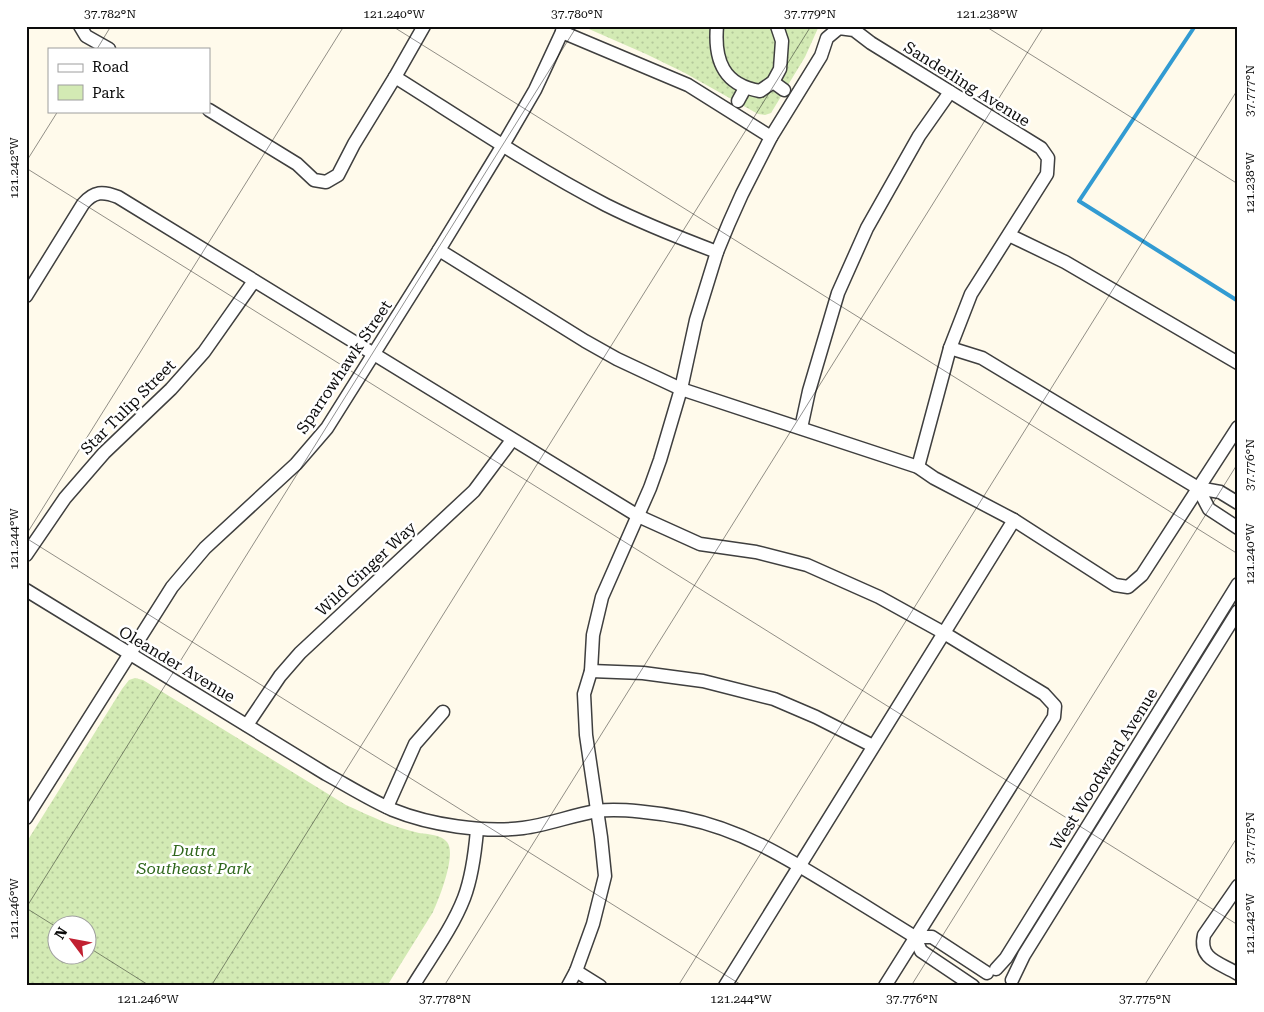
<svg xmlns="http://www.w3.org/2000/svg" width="1264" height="1012" font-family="'Roboto Serif',serif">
  <defs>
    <pattern id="green-dots" width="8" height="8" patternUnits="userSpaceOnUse" patternTransform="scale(1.25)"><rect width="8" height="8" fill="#d3eab4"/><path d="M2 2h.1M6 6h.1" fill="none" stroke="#b4c89a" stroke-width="1.8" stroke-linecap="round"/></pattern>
  </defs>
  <rect width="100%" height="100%" fill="#fffaeb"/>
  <g fill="url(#green-dots)" fill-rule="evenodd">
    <polygon points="582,26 819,26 805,57 771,113 765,115 758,114 685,73 646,54"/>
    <path d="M135,678L143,680L346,805C370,816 393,827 419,833C427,834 442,835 447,842C457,854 439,899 433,912L387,986H26V843L122,689L129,680ZM58,924H88V954H58Z"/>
  </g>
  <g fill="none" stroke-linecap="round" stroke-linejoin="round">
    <polyline stroke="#329bd2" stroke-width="4" points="1195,26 1079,201 1238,301"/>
    <defs>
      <g id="minor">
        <polyline points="80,26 86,36 109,49"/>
        <path d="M717,26C714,60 723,85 760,91L773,82L780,69L782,41L777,26"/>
        <polyline points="562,32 688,85 771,137"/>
        <path d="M395,77C465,121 533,167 606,205C642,223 680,238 717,252"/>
        <polyline points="773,82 784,90"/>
        <polyline points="738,101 745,88"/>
        <polyline points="209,110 297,164 314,180 326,182 338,175 354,144 395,77 424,26"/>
        <polyline points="1009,235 1065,262 1238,363"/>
        <polyline points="439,250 585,341 617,359 681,389 918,467 934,478 1014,520 1115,585 1128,587 1142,575 1238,427"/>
        <path d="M26,296L83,204C94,191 103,191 118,197L638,516L700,544L756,552L807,565L879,597L944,633L1044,694L1055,706L1054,717L885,986"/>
        <polyline points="950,348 982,358 1198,488"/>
        <polyline points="801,428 809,391 838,293 867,228 919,136 950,92"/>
        <polyline points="1238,503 1220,492 1198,488 1209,509 1238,528"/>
        <polyline points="26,555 65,498 104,453 171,389 204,352 254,281"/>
        <path d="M26,590L326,774C348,786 370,800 393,810C430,825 484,833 523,828C548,825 572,815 597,811C620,808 660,813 684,818C749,831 801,867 857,901C876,913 896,925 915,937H932L987,973"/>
        <polyline points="591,671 643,673 703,681 774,699 816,717 873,746"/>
        <polyline points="247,725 280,676 300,653 474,491 512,440"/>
        <polyline points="387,807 415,744 443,712"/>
        <polyline points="26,818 172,587 205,548 296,464 327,428 439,250 503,145 535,90 562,32 563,26"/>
        <path d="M1238,886L1204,935C1198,960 1221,963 1238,974"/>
        <polyline points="915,937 921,951 973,986"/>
        <polyline points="996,969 1006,958 1238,584"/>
        <polyline points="576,971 600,986"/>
        <polyline points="1012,980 1024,955 1238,611"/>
        <path d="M413,986C430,958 452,929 464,898C472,877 475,853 477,830"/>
        <polyline points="568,986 576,971 593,924 605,876 601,837 586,735 584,694 591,671 593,635 602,597 650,488 660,460 681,389 696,320 717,252 729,223 742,194 771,137 821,56 827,38 839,28 854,30 871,43 1041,148 1048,158 1047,174 971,294 950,348 918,467"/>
        <polyline points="725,986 1014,520"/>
      </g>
    </defs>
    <use href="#minor" stroke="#3f3f3f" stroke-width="15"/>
    <use href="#minor" stroke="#fff" stroke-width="12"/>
  </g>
  <path fill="none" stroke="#0c0c0c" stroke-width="1" stroke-opacity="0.45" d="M392,26L1238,554M985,26L1238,184M97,49L111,26M26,162L58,111M26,168L1238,925M26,535L344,26M26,538L743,986M26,908L58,928M26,908L577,26M88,947L150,986M211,986L811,26M444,986L1044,26M678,986L1238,89M911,986L1238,463M1144,986L1238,836"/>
  <g text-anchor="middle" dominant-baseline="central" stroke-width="5" stroke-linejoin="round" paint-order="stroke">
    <g font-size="16" fill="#0c0c0c" stroke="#fff">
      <text transform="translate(967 84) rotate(32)">Sanderling Avenue</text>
      <text transform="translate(344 367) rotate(-56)">Sparrowhawk Street</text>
      <text transform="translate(128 407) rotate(-45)">Star Tulip Street</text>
      <text transform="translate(366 569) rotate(-43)">Wild Ginger Way</text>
      <text transform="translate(177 664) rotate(31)">Oleander Avenue</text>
      <text transform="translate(1104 769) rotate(-58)">West Woodward Avenue</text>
    </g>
    <g font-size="16" font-style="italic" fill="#2e661b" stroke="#fff">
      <text x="194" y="850">Dutra<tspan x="194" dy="18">Southeast Park</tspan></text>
    </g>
  </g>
  <rect width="1264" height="1012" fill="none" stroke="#ffffff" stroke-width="55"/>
  <rect x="48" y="48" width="162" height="65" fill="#ffffff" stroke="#9e9e9e"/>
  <rect x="58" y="64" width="25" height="8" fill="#ffffff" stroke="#9e9e9e"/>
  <text x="92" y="72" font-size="15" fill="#0c0c0c">Road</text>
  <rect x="58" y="85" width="25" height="15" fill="#d3eab4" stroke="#9e9e9e"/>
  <text x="92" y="98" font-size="15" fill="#0c0c0c">Park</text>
  <g transform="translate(72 940) rotate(302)"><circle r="24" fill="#ffffff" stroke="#9e9e9e"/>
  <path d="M0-4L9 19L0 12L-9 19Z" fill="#c12031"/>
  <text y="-8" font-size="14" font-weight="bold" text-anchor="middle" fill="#0c0c0c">N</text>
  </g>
  <rect x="28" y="28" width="1208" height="956" fill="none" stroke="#0c0c0c" stroke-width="2"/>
  <g font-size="12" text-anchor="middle" fill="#0c0c0c">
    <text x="110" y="18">37.782°N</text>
    <text x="394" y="18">121.240°W</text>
    <text x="577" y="18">37.780°N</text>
    <text x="810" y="18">37.779°N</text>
    <text x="987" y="18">121.238°W</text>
    <text transform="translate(1250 91) rotate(-90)" y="4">37.777°N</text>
    <text transform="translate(14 168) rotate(-90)" y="4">121.242°W</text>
    <text transform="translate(1250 183) rotate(-90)" y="4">121.238°W</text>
    <text transform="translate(1250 465) rotate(-90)" y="4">37.776°N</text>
    <text transform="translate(14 539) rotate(-90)" y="4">121.244°W</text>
    <text transform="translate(1250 554) rotate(-90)" y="4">121.240°W</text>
    <text transform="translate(1250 838) rotate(-90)" y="4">37.775°N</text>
    <text transform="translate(14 909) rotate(-90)" y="4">121.246°W</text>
    <text transform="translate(1250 924) rotate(-90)" y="4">121.242°W</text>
    <text x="148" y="1003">121.246°W</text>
    <text x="445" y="1003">37.778°N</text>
    <text x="741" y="1003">121.244°W</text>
    <text x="912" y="1003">37.776°N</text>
    <text x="1145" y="1003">37.775°N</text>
  </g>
</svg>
